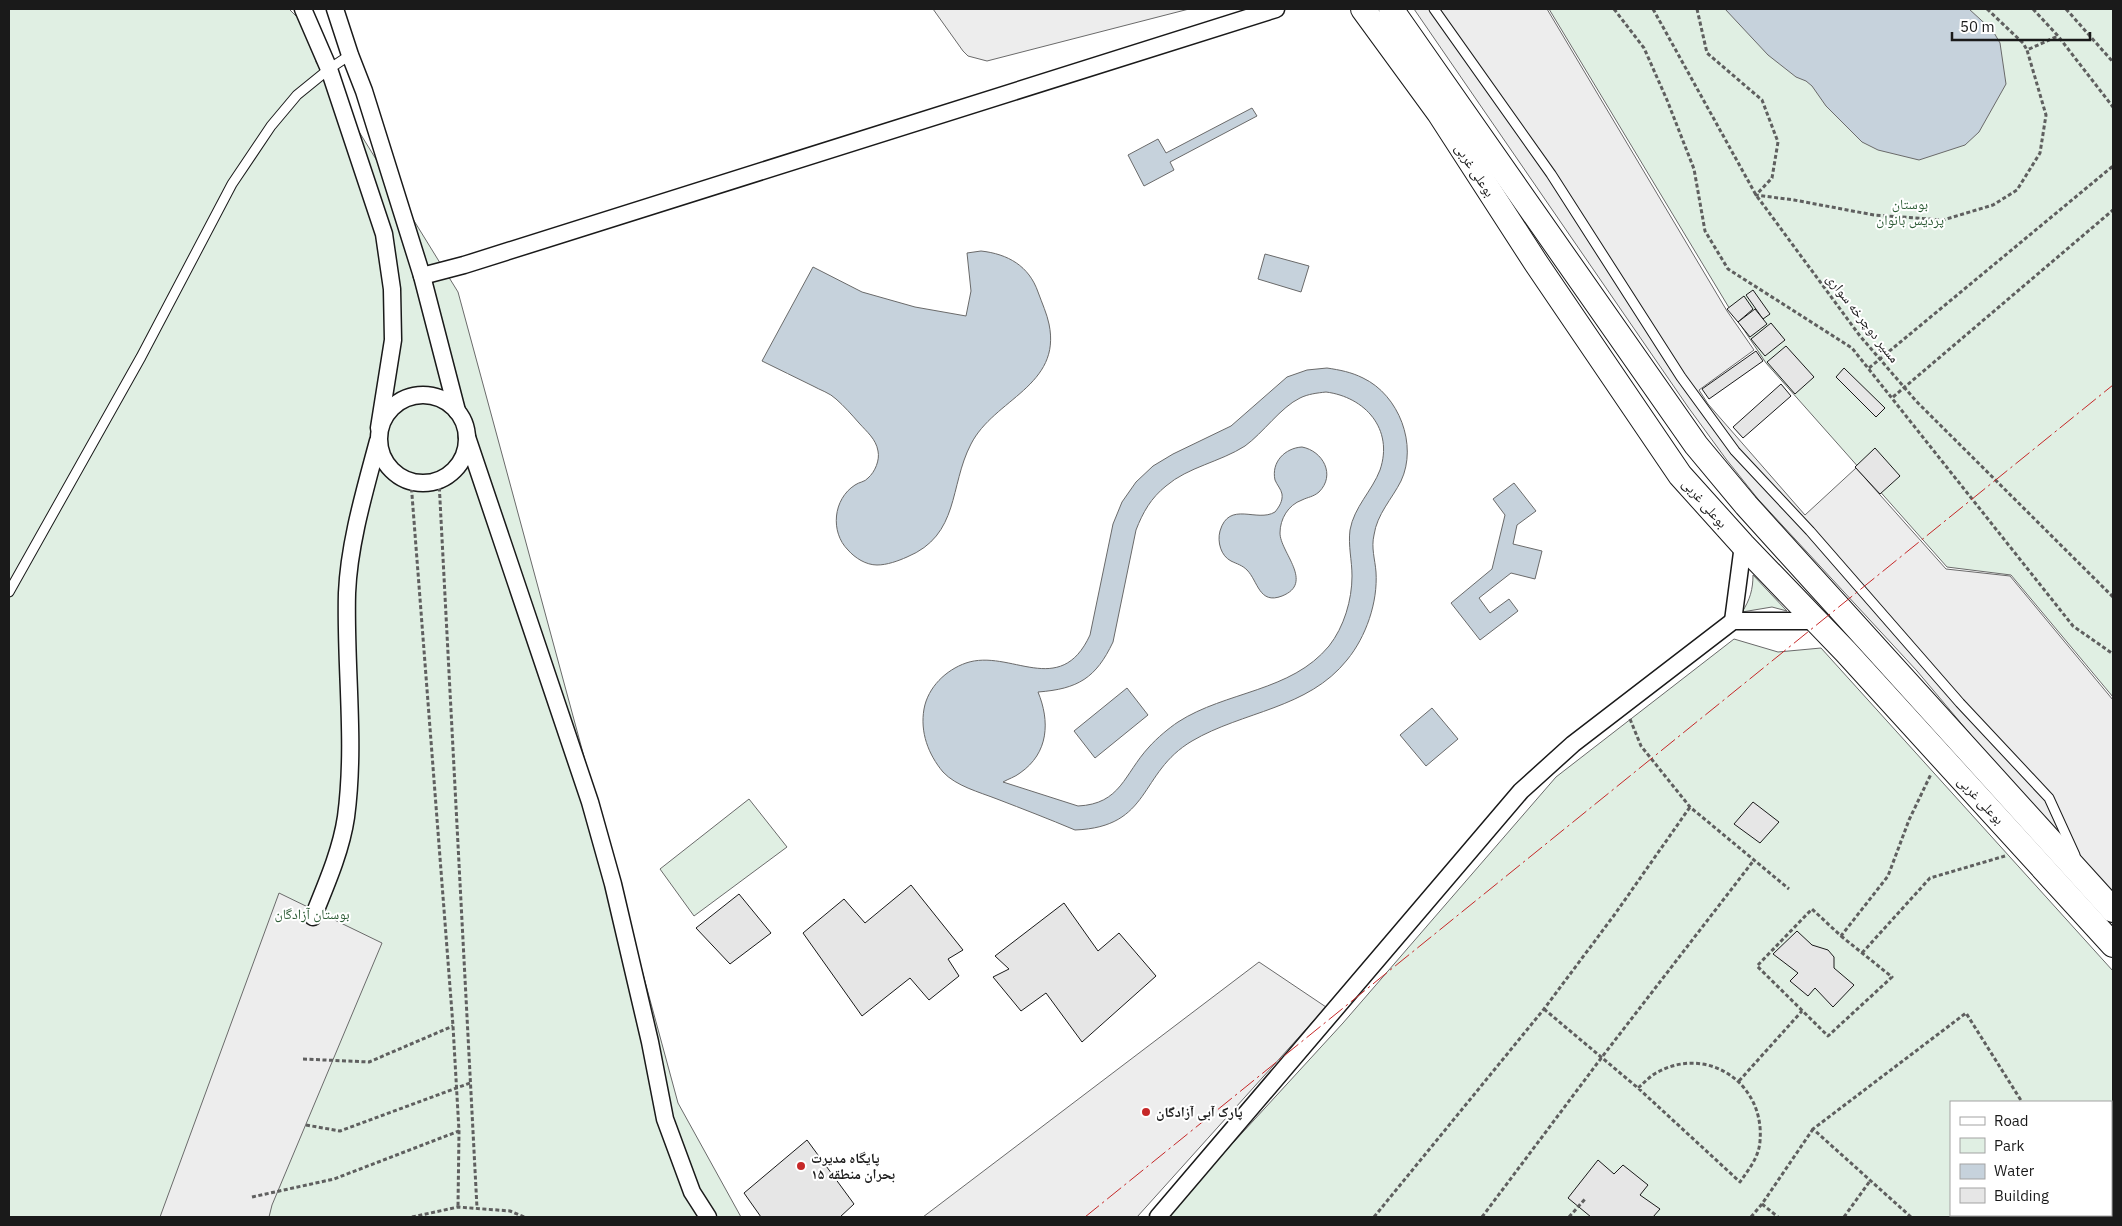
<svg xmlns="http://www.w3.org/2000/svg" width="2122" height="1226" font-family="'IBM Plex Sans','Noto Naskh Arabic',sans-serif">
  <rect width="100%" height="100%" fill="#fff"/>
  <g fill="#e0efe3" stroke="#6a6a6a" fill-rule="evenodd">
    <polygon points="9,9 289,9 310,30 316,62 458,292 678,1103 741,1217 9,1217"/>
    <polygon points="1549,9 2113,9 2113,697 2011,575 1947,567 1766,363 1728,306"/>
    <path d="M1753,575L1787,611L1772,607L1742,612C1750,600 1753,589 1753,575Z"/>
    <path d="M1734,639L1778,652L1821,648L2113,971V1217H1165L1343,1023L1556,777ZM1951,1102H2111V1215H1951Z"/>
    <polygon points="749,799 787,847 694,916 660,869"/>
  </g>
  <g fill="#ededed" stroke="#6a6a6a">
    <polygon points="933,9 1189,9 987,61 968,56 963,51"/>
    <polygon points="1414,9 1547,9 1727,311 1754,350 1699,390 1708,404 1805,515 1856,468 1946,569 2010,576 2113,700 2113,893 1982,748 1917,671 1758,499 1726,459 1688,407"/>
    <polygon points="279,893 382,943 272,1205 269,1217 160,1217"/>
    <polygon points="1259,962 1326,1007 1137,1217 923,1217"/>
  </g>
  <g fill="#c6d2dc" stroke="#6a6a6a" fill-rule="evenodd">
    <polygon points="1725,9 1969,9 1993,31 2000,43 2006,84 1979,132 1965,145 1919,160 1878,150 1862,142 1826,106 1812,86 1806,81 1796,77 1768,55"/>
    <polygon points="1252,108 1257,116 1170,162 1174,170 1144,186 1128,155 1158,139 1166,153"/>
    <path d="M981,251C1008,254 1029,266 1038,292C1042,303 1047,314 1049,324C1062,386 994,399 971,444C949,486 960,535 907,557C898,561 887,565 877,565C866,565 855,558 848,550C830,532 833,499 855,485C859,482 865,482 868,478C875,472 880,460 878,451C876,439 867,432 859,423C852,415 844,406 836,399C830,393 820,390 813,386C796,378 779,369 762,361L813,267L862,292L915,307L966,316L971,291L967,253Z"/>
    <polygon points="1265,254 1309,266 1301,292 1258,279"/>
    <path d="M1327,368C1340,370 1351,372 1363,378C1399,395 1418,445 1401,481C1392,499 1377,514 1374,535C1371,548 1375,559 1376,572C1378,602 1366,637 1347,660C1308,709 1243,711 1192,741C1138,773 1152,827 1075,830C1049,819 1023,809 997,799C979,792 956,786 943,772C928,754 920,732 924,709C928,687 946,670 966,663C1010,648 1060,700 1090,635L1113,524L1122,502L1136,482L1153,466L1173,454L1231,426L1287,377L1307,370ZM1326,392C1365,397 1394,429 1380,470C1372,491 1354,507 1350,530C1348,546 1352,560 1352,576C1352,600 1344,627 1329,646C1291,692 1226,691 1178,722C1169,728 1157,738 1149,747C1124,774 1121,804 1078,806L1003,782C1008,779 1015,777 1020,773C1049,753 1050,721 1038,692C1078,689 1096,678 1113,642L1136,530C1143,512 1151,498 1166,486C1188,467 1220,462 1245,446C1263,433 1281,407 1300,398C1308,394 1317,393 1326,392Z"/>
    <path d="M1302,447C1323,451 1336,475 1319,492C1313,497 1308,497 1302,500C1288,505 1280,519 1280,533C1280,552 1315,583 1282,596C1259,605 1258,581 1247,570C1242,565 1237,564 1231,561C1221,556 1217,542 1220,531C1229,500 1257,523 1275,512C1279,507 1283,501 1282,494C1281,489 1277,485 1275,480C1271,462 1285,448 1302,447Z"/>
    <polygon points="1514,483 1536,511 1517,525 1513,544 1542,551 1535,579 1511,573 1479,598 1490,613 1509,599 1518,611 1480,640 1451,603 1492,569 1505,515 1493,499"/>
    <polygon points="1127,688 1148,715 1095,758 1074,731"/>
    <polygon points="1432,708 1458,739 1426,766 1400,735"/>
  </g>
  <g fill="#e6e6e6" stroke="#1a1a1a">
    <polygon points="1753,290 1770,314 1763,319 1746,295"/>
    <polygon points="1744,296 1753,309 1738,322 1727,309"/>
    <polygon points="1755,309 1767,324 1750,337 1738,322"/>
    <polygon points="1771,323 1785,340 1765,356 1751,339"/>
    <polygon points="1786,346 1814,377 1795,394 1767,362"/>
    <polygon points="1756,351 1763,361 1709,399 1702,389"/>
    <polygon points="1844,368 1885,408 1876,417 1836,377"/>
    <polygon points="1781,384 1791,396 1743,438 1733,427"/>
    <polygon points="1875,448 1900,476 1880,494 1855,467"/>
    <polygon points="1753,802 1779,822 1760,843 1734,824"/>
    <polygon points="911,885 963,950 948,959 959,976 929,1000 910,978 862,1016 803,933 844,899 865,923"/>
    <polygon points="739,894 771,933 730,964 696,928"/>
    <polygon points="1064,903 1098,951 1119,933 1156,976 1082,1042 1046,993 1021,1011 993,977 1009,969 995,956"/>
    <polygon points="1797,931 1812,945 1828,950 1834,957 1834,968 1854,985 1833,1007 1815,988 1808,996 1790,981 1798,973 1773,954"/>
    <polygon points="807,1140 854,1204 840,1217 761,1217 744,1193"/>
    <polygon points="1598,1160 1614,1174 1623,1165 1648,1185 1640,1195 1660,1209 1653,1217 1591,1217 1568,1198"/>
  </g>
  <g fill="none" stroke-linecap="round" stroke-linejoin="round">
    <defs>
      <g id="service">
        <polyline points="1434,9 1551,174 1681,377 1735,451 1810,531 1960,703 2049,798 2075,855"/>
        <polyline points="9,592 141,357 232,184 271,126 297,95 329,69 350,55"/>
      </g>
      <g id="minor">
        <polyline points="303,9 329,69 384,234 392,289 393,340 379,428"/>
        <polyline points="335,9 350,55 364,91 422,276 457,411"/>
        <polyline points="422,276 464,265 1276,9"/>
        <circle cx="423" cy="439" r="44"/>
        <polyline points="467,437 590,802 613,884 650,1042 665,1119 692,1192 708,1217"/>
        <polyline points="1733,621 1743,545"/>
        <path d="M313,917C326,885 341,851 346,817C356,742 345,668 347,593C349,543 365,490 378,441"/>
        <polyline points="1158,1217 1521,791 1573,744 1733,621 1814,621"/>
      </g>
      <g id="secondary">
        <polyline points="1363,9 1439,113 1536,263 1680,475 1743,545 1846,652 2113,945"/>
        <polyline points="1391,9 1696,445 1746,505 2113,910"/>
      </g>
    </defs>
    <use href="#service" stroke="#1a1a1a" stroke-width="11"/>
    <use href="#minor" stroke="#1a1a1a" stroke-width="19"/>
    <use href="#secondary" stroke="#1a1a1a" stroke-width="26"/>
    <g stroke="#5f5f5f" stroke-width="3" stroke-dasharray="4 2.5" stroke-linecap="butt">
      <polyline points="1614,9 1644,48 1667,100 1694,169 1705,231 1728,269 1852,348 2073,626 2113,654"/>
      <polyline points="1653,9 1756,195 1860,336 1916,401 2113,597"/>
      <polyline points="1697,9 1707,53 1762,100 1778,142 1772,178 1756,195 1794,200 1874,215 1943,220 1993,205 2017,190 2040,153 2046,115 2027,50 2058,36"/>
      <polyline points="1987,9 2023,43 2027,50"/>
      <polyline points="2033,9 2058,36 2113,107"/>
      <polyline points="2066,9 2113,62"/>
      <polyline points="1869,368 2113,166"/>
      <polyline points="1893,397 2113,210"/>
      <polyline points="439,481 477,1208"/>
      <polyline points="411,482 453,1026 459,1131 458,1207"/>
      <polyline points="1630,719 1641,746 1690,807 1789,889"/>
      <polyline points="1841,936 1892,977 1828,1036 1757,966 1812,909 1841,936 1888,876 1909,820 1931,774"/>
      <polyline points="1862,953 1930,878 2005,856"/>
      <path d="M1544,1009L1638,1088L1740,1182C1749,1169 1759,1157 1760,1141C1765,1083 1707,1044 1656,1073C1649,1077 1644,1083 1638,1088"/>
      <polyline points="303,1059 369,1062 453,1026"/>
      <polyline points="1739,1081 1802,1011"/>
      <polyline points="306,1125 340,1131 470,1083"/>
      <polyline points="252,1197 334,1179 459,1131"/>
      <polyline points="1762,1204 1778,1217"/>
      <polyline points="2092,1215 2094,1217"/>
      <polyline points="412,1217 458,1207 510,1211 524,1217"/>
      <polyline points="1374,1217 1544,1009 1615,914 1690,807"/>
      <polyline points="1482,1217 1602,1057 1754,860"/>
      <polyline points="1569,1217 1585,1199"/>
      <polyline points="1751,1217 1762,1204 1813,1129"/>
      <polyline points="1844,1217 1870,1181"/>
      <polyline points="1911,1217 1813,1129 1966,1013 2022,1102"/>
    </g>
    <use href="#service" stroke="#fff" stroke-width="9"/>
    <use href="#minor" stroke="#fff" stroke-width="16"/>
    <use href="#secondary" stroke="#fff" stroke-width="24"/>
    <polyline stroke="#c62828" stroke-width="1" stroke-dasharray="18 4 2.5 4" stroke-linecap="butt" points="1085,1217 2113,385"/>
  </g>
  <g fill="#c62828" stroke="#fff" stroke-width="2">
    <circle cx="1146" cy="1112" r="5"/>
    <circle cx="801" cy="1166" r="5"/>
  </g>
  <g text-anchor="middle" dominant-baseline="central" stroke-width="4" stroke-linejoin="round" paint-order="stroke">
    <g font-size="14" fill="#1a1a1a" stroke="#fff">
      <text transform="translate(1475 170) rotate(57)">بوعلی غربی</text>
      <text transform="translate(1863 318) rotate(52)">مسیر دوچرخه سواری</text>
      <text transform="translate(1705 503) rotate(49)">بوعلی غربی</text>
      <text transform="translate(1981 800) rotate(47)">بوعلی غربی</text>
    </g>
    <g font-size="14" fill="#2b5a34" stroke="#fff">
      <text x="1910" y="204">بوستان<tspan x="1910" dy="16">پردیس بانوان</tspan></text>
      <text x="312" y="914">بوستان آزادگان</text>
    </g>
    <g font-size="14" font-weight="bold" fill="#1a1a1a" stroke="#fff" text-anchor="start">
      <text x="1156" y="1112">پارک آبی آزادگان</text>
      <text x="811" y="1158">پایگاه مدیرت<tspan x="811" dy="16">بحران منطقه ۱۵</tspan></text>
    </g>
  </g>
  <rect width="2122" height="1226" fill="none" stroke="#1a1a1a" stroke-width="20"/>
  <rect x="1950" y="1101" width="162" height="115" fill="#ffffff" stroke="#a3a3a3"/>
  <rect x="1960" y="1117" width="25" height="8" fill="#ffffff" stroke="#a3a3a3"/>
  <text x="1994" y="1126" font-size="15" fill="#1a1a1a">Road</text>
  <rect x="1960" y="1138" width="25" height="15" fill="#e0efe3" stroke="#a3a3a3"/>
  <text x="1994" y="1151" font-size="15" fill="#1a1a1a">Park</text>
  <rect x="1960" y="1164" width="25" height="15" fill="#c6d2dc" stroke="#a3a3a3"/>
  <text x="1994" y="1176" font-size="15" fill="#1a1a1a">Water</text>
  <rect x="1960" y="1188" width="25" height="15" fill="#e6e6e6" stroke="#a3a3a3"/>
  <text x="1994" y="1201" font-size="15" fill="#1a1a1a">Building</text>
  <path d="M1952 32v8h138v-8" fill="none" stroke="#1a1a1a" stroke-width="2.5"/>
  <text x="1960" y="32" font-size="15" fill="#1a1a1a" stroke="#ffffff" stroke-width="4" paint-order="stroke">50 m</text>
</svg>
